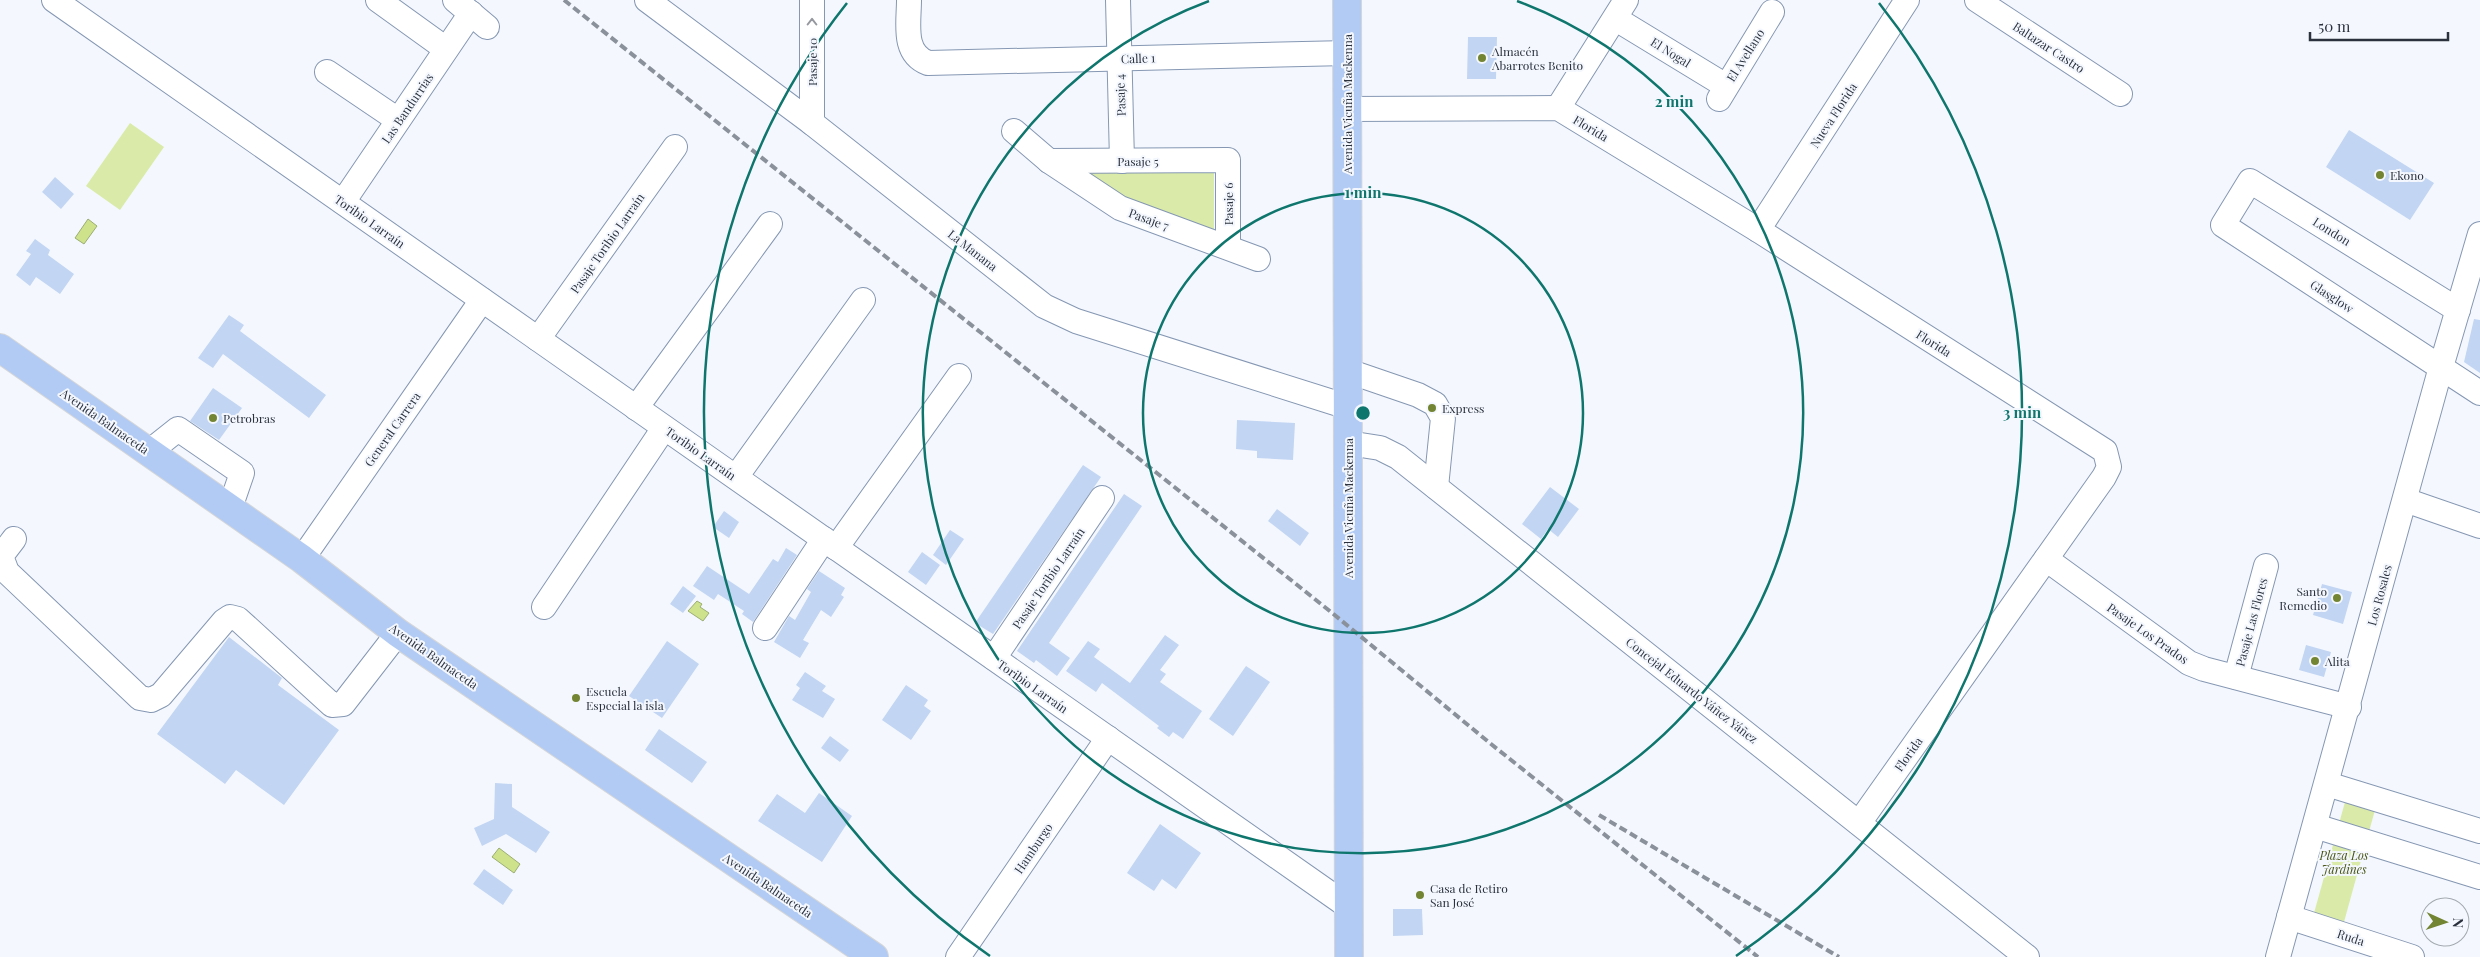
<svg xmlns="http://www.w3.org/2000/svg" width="2480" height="957" font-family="'Playfair Display',serif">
  <rect width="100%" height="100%" fill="#f4f8fe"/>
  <g fill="#daeba9">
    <polygon points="130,123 164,147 120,210 86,186"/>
    <polygon points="1066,165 1214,165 1214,237 1125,205"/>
    <polygon points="2345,802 2375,810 2344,922 2314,913"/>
  </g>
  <g fill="#cde28a" stroke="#9cad73">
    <polygon points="88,219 97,226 84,244 75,238"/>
    <polygon points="697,601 702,604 700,607 709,613 703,621 688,611"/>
    <polygon points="499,848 520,864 514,873 492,857"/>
  </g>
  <g fill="#c2d5f3">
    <polygon points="1468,37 1497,37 1496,79 1467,79"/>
    <polygon points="2349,130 2434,183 2410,220 2326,167"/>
    <polygon points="55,177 74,194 61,209 42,192"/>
    <polygon points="35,239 50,250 48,255 74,274 60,294 36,277 30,286 16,275 31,254 26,251"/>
    <polygon points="229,315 244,325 240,331 326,395 309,418 223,354 213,368 198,358"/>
    <polygon points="2474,319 2480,320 2480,373 2464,362"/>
    <polygon points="213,388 242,408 219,440 190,421"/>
    <polygon points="1237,420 1295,423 1293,460 1257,458 1257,451 1236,449"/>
    <polygon points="1083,465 1101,477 993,634 975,623"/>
    <polygon points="1550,487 1579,509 1558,537 1548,529 1541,539 1522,524"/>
    <polygon points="1124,494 1142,506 1049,643 1070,658 1057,676 1036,660 1034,663 1017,651"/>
    <polygon points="1277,509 1309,533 1300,546 1268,521"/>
    <polygon points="724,511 739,522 729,538 713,527"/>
    <polygon points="950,530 964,539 946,565 933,555"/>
    <polygon points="786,548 797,555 753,622 742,614 744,611 718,594 714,600 693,586 707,566 749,594 773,559 778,562"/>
    <polygon points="922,552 940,565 926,585 908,572"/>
    <polygon points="819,571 845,588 841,595 844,597 831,617 821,610 803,640 809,643 800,658 774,642 789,616 795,620 811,592 807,589"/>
    <polygon points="2322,584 2352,592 2343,624 2313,615"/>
    <polygon points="683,586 696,596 683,613 670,604"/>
    <polygon points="1165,635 1179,645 1160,670 1166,674 1160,682 1202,711 1183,739 1173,732 1169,737 1157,728 1159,726 1102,683 1096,692 1066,671 1088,641 1100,649 1094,657 1130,683"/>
    <polygon points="229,637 282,678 278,685 339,730 284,805 236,770 225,784 157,734"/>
    <polygon points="667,641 699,664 662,718 629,696"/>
    <polygon points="2306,645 2331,652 2324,677 2299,670"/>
    <polygon points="1246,666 1270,682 1233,736 1209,719"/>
    <polygon points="805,672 826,686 822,691 835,699 823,718 792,700 800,688 796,685"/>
    <polygon points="906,685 928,700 924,706 931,711 911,740 882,720"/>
    <polygon points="659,729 707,762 692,783 645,750"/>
    <polygon points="830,736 849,750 840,762 821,748"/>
    <polygon points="495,783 512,784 512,807 550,832 536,853 506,834 482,846 474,828 494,819"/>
    <polygon points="819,793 852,816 822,862 758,821 777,794 805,813"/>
    <polygon points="1160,824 1201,853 1176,889 1162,879 1154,891 1127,873"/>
    <polygon points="484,869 513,890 503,905 473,884"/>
    <polygon points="1393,909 1422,909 1423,935 1393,936"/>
  </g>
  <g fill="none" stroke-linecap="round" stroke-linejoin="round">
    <defs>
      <g id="minor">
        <polyline points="54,0 1349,907"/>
        <polyline points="378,0 446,49"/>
        <polyline points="455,0 487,27"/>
        <polyline points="647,0 812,123 1044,306 1076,321 1348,407"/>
        <path d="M909,0C909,23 902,53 928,63L1347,53"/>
        <polyline points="1118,0 1122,161"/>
        <polyline points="1977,0 2120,94"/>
        <polyline points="1616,19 1726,86"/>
        <polyline points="327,72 398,120"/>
        <polyline points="1719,99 1772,12"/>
        <polyline points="1558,108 1626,0"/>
        <polyline points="1347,109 1558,108 1758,230 2105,451 2109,467 2104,477 1859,823"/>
        <polyline points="812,123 812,0"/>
        <polyline points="1014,131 1049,161 1120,208 1258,259"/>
        <polyline points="1049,161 1228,160 1228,247"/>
        <polyline points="343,202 471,13"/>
        <polyline points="1758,230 1907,0"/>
        <polyline points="2458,310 2250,181 2223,225 2480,393"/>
        <polyline points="538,339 675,147"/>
        <polyline points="1348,371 1418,395 1435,404 1443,418 1436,487"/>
        <polyline points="636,408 770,224"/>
        <polyline points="1348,443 1380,448 1398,457 2027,957"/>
        <polyline points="149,452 178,429 242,473 230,508"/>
        <polyline points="736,477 863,300"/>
        <polyline points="2405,500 2480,526"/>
        <polyline points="14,539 1,556 7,572 140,698 151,700 161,695 224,621 230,617 238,619 332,705 343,704 398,633"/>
        <polyline points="836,548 959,376"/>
        <polyline points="302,559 482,300"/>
        <polyline points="2046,559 2189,663 2204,669 2349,707"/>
        <polyline points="544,607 664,428"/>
        <polyline points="765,628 824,539"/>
        <polyline points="994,658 1102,498"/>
        <polyline points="2236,677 2266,566"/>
        <polyline points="2327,784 2480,831"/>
        <polyline points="2315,826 2480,877"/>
        <polyline points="2289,917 2412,957"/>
        <polyline points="958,957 1108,738"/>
        <polyline points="2278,957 2441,367 2480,234"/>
      </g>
      <g id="major">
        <polyline points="1347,0 1349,957"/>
        <polyline points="0,348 302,559 398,633 874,957"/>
      </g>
    </defs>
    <use href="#minor" stroke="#8597b3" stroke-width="26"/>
    <use href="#major" stroke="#d5d6d8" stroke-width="30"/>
    <use href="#minor" stroke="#fff" stroke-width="24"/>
    <use href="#major" stroke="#b2cbf4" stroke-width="28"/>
    <g stroke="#8b919a" stroke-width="4" stroke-dasharray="8 4" stroke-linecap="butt">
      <polyline points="564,0 1331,612 1491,744 1758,957"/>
      <polyline points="1599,815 1839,957"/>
    </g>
  </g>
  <defs><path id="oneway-chevron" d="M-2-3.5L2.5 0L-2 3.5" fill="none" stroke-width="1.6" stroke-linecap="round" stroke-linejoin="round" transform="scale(1.25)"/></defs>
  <use stroke="#95989e" href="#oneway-chevron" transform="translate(812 22) rotate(-90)"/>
  <g fill="none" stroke="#0f766e" stroke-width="2.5">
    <circle cx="1363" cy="413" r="220"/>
    <path d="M1517 1A440 440 0 1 1 1209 1"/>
    <path d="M990 956A659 659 0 0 1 847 3M1879 3A659 659 0 0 1 1736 956"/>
  </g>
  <g fill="#738433" stroke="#f4f8fe" stroke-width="2">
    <circle cx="1482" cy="58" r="5"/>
    <circle cx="2380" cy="175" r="5"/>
    <circle cx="1432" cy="408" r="5"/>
    <circle cx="213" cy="418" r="5"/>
    <circle cx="2337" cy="598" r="5"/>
    <circle cx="2315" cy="661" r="5"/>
    <circle cx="576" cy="698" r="5"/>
    <circle cx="1420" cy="895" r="5"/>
  </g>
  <g text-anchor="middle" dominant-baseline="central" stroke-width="4" stroke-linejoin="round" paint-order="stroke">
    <g font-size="12" fill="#2b323e" stroke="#f4f8fe">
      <text transform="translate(2049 47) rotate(33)">Baltazar Castro</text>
      <text transform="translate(1671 52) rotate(32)">El Nogal</text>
      <text transform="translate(1745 55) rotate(-58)">El Avellano</text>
      <text transform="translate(1138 58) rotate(-2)">Calle 1</text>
      <text transform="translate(812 62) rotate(-90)">Pasaje 10</text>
      <text transform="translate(1120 95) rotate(-92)">Pasaje 4</text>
      <text transform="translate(1347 104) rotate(-90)">Avenida Vicuña Mackenna</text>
      <text transform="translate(407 108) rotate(-56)">Las Bandurrias</text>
      <text transform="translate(1833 115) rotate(-57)">Nueva Florida</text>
      <text transform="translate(1591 128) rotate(31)">Florida</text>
      <text x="1138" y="161">Pasaje 5</text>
      <text transform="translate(1228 204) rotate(-90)">Pasaje 6</text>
      <text transform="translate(1149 219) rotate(20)">Pasaje 7</text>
      <text transform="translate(370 221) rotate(35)">Toribio Larraín</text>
      <text transform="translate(2332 231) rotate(32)">London</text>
      <text transform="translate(607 243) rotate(-55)">Pasaje Toribio Larraín</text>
      <text transform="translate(973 250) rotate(38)">La Manana</text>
      <text transform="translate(2332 296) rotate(33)">Glasglow</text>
      <text transform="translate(1934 343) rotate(32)">Florida</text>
      <text transform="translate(105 421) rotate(35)">Avenida Balmaceda</text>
      <text transform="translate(392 429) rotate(-55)">General Carrera</text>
      <text transform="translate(701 453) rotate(35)">Toribio Larraín</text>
      <text transform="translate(1348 508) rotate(-90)">Avenida Vicuña Mackenna</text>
      <text transform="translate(1048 578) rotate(-56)">Pasaje Toribio Larraín</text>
      <text transform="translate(2379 595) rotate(-75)">Los Rosales</text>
      <text transform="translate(2251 622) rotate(-75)">Pasaje Las Flores</text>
      <text transform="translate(2148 633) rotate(35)">Pasaje Los Prados</text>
      <text transform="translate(434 656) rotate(35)">Avenida Balmaceda</text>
      <text transform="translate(1033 686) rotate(35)">Toribio Larraín</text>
      <text transform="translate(1692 690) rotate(38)">Concejal Eduardo Yáñez Yáñez</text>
      <text transform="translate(1908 754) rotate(-55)">Florida</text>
      <text transform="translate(1033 848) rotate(-56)">Hamburgo</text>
      <text transform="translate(768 885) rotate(34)">Avenida Balmaceda</text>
      <text transform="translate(2351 937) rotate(18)">Ruda</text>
    </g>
    <g font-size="12" fill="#2b323e" stroke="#f4f8fe" text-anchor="start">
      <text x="1492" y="51">Almacén<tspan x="1492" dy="14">Abarrotes Benito</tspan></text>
      <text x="2390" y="175">Ekono</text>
      <text x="1442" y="408">Express</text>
      <text x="223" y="418">Petrobras</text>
      <text x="2327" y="591" text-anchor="end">Santo<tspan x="2327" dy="14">Remedio</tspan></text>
      <text x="2325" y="661">Alita</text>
      <text x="586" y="691">Escuela<tspan x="586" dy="14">Especial la isla</tspan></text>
      <text x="1430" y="888">Casa de Retiro<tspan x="1430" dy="14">San José</tspan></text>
    </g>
    <g font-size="12" font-style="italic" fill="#495516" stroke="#f4f8fe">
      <text x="2344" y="855">Plaza Los<tspan x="2344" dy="14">Jardines</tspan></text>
    </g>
  </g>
  <circle cx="1363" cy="413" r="8" fill="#0f766e" stroke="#f4f8fe" stroke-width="2.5"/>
  <g font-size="15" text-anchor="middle" font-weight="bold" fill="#0f766e" stroke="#f4f8fe" stroke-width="4" stroke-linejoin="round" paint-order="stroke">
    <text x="1674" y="107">2 min</text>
    <text x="1363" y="198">1 min</text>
    <text x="2022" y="418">3 min</text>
  </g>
  <g transform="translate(2445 922) rotate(93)"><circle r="24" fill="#f4f8fe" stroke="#a4a9b1"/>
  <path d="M0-4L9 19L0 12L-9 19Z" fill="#738433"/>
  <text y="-8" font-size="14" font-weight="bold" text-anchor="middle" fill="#2b323e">N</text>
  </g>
  <path d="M2310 32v8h138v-8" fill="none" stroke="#2b323e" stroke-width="2.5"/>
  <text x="2318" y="32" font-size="15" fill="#2b323e" stroke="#f4f8fe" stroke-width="4" paint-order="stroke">50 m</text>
</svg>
